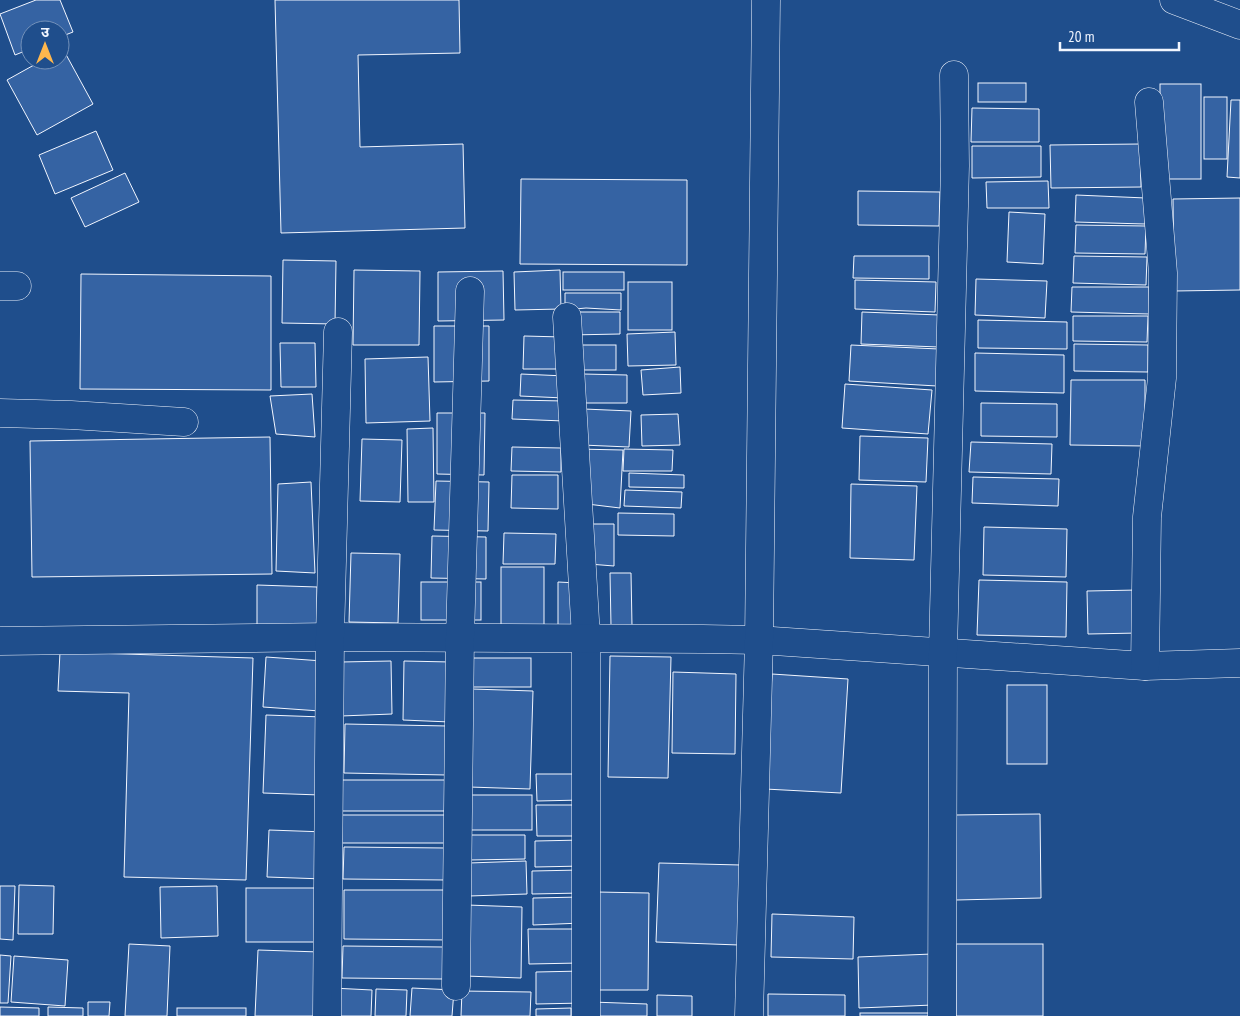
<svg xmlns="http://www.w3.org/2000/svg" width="1240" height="1016" font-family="'PT Sans Narrow','Noto Sans Devanagari',sans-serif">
  <rect width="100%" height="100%" fill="#1f4e8c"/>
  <g fill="#3563a3" stroke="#f2f6ff">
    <polygon points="36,0 60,0 73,32 60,37 60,30 30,30 30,49 15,55 0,14"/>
    <polygon points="275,0 459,0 460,53 358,55 360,147 463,144 465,228 281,233"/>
    <polygon points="63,49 93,104 37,135 7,80 43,60 60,60 60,51"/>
    <rect x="978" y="83" width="48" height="19"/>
    <rect x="1160" y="84" width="41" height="95"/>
    <rect x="1204" y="97" width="23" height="62"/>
    <polygon points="1231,100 1240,100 1240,178 1227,177"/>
    <polygon points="972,108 1039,109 1039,142 971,142"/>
    <polygon points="96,131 113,170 55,194 39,155"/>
    <polygon points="1140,144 1141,187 1051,188 1050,145"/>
    <polygon points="972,146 1041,146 1041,177 972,178"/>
    <polygon points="125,173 139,202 85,227 71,198"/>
    <polygon points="521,179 687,180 687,265 520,264"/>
    <polygon points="1048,181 1049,208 987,208 986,182"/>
    <polygon points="858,191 940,192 939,226 858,225"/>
    <polygon points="1076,195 1146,198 1145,224 1075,222"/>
    <polygon points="1240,198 1240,290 1174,291 1173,199"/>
    <polygon points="1009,212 1045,214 1043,264 1007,262"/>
    <polygon points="1076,225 1146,226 1145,254 1075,253"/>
    <polygon points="854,256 929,256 929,279 853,278"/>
    <polygon points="1074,256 1147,257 1146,285 1073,283"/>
    <polygon points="283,260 336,261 335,324 282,323"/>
    <polygon points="354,270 420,271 419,345 353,345"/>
    <polygon points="560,270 561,309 515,310 514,272"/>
    <polygon points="503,271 504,320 438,321 438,272"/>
    <rect x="563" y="272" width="61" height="18"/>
    <polygon points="81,274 271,276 271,390 80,389"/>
    <polygon points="976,279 1047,281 1045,318 975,315"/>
    <polygon points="855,280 936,282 935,312 855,309"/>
    <rect x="628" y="282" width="44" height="48"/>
    <polygon points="1072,287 1149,287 1149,314 1071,312"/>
    <polygon points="565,293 621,293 621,310 586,308 565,310"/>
    <polygon points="570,312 620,312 620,334 570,335"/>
    <polygon points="862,312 940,315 939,347 861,344"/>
    <polygon points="1073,316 1148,316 1147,342 1073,341"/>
    <polygon points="978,320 1067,322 1067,349 978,348"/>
    <polygon points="434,326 489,326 489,381 434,382"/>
    <polygon points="675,332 676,365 628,366 627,334"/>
    <polygon points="524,336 563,337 563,369 523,369"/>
    <polygon points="280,343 315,343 316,387 281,387"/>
    <polygon points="1074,344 1148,345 1148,372 1074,371"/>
    <rect x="574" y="345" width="42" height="25"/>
    <polygon points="851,345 939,349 937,386 849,381"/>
    <polygon points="975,353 1064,355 1064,393 975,391"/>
    <polygon points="428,357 430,421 366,423 365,359"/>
    <polygon points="680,367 681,393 643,395 641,370"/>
    <polygon points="521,374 565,376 564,398 520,396"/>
    <polygon points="583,374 627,375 627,403 582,403"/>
    <polygon points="1071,380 1145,380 1145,446 1070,445"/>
    <polygon points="845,384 932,390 928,434 842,428"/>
    <polygon points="312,394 315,437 276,434 270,396"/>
    <polygon points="513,400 565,401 564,421 512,419"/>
    <polygon points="981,403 1057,404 1057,437 981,436"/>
    <polygon points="584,409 631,411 629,447 582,445"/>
    <polygon points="437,413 485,413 484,475 437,474"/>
    <polygon points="678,414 680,445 642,446 641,415"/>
    <polygon points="433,428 434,502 408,502 407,429"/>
    <polygon points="860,436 928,438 926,482 859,480"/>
    <polygon points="270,437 272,574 32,577 30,441"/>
    <polygon points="362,439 402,440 400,502 360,501"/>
    <polygon points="971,442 1052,444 1051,474 969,472"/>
    <polygon points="512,447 561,448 561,472 511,471"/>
    <polygon points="577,449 623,450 620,508 587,504"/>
    <polygon points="624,449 673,450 672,471 623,471"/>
    <polygon points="629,473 684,475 684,488 629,487"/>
    <polygon points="512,475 558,475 558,509 511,508"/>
    <polygon points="973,477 1059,479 1058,506 972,503"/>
    <polygon points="436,481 489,482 488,531 434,530"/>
    <polygon points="311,482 315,573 276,571 278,484"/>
    <polygon points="851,484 917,486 914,560 850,558"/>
    <polygon points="625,490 682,492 681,508 624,506"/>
    <polygon points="618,513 674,514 674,536 618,535"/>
    <polygon points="584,524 614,524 614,566 589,564"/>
    <polygon points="984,527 1067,529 1066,577 983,575"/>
    <polygon points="504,533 556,534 555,564 503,564"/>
    <polygon points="432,536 486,537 486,579 431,578"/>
    <polygon points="351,553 400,554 398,623 349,622"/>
    <rect x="501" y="567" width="43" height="58"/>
    <polygon points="610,573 631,573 632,626 611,626"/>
    <polygon points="979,580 1067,582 1066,637 977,635"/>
    <rect x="421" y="582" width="60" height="38"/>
    <polygon points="558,582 578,583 578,627 558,627"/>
    <polygon points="257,585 317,587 317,628 257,627"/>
    <polygon points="1138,590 1139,633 1088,634 1087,591"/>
    <polygon points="60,652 253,658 246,880 124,877 129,693 58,691"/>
    <polygon points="610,656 671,657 668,778 608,777"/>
    <polygon points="266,657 323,661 320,711 263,707"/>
    <rect x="471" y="658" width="60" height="29"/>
    <polygon points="391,661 392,714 341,716 341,662"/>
    <polygon points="404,661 451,662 450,722 403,720"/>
    <polygon points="673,672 736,674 735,754 672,753"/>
    <polygon points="772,674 848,679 841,793 765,789"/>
    <rect x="1007" y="685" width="40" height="79"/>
    <polygon points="472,689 533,691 530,789 469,787"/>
    <polygon points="266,715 323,717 320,795 263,793"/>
    <polygon points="345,724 448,726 447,775 344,773"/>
    <polygon points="536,774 582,774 583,800 537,801"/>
    <rect x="342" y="780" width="105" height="31"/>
    <rect x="466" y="795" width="66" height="35"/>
    <polygon points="536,805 582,805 582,836 537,836"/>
    <polygon points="1040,814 1041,898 956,900 955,815"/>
    <rect x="342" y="815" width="104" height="28"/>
    <polygon points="269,830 326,832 324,879 267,877"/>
    <polygon points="469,835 525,835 525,859 469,860"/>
    <polygon points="583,840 584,866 535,867 535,841"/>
    <polygon points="344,847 446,848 446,880 343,879"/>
    <polygon points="526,861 527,894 469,896 469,863"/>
    <polygon points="659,863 741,865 739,945 656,942"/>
    <polygon points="581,870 582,893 532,894 532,871"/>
    <polygon points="19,885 54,886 53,934 18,934"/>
    <polygon points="0,886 15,886 13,940 0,939"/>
    <polygon points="217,886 218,936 161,938 160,887"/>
    <rect x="246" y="888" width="77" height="54"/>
    <polygon points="344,890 451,890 450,940 344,939"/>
    <polygon points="597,892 649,893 648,990 596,990"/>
    <polygon points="581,897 582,923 533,925 533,898"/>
    <polygon points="467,905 522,907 521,978 465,976"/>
    <polygon points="772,914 854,917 853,959 771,957"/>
    <polygon points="528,929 579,929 580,963 529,964"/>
    <polygon points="129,944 170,946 167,1016 125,1016"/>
    <rect x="956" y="944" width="87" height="72"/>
    <polygon points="343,946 444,947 443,979 342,978"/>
    <polygon points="258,950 320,952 318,1016 255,1016"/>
    <polygon points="932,954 933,1005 859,1008 858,957"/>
    <polygon points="0,955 11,956 8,1003 0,1003"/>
    <polygon points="14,956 68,960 65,1006 11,1002"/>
    <polygon points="583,971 584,1003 536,1004 536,972"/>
    <polygon points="332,988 372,990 371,1016 331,1016"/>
    <polygon points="412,988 454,990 452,1016 410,1016"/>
    <polygon points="376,989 407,990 406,1016 375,1016"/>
    <polygon points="462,991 531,992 530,1016 461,1016"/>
    <polygon points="768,994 845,995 845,1016 768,1016"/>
    <polygon points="657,995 692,996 692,1016 657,1016"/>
    <polygon points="88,1002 110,1002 109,1016 88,1016"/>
    <polygon points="592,1002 647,1004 647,1016 592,1016"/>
    <polygon points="0,1007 39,1008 39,1016 0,1016"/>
    <polygon points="48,1007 83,1008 83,1016 48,1016"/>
    <rect x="177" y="1008" width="69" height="8"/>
    <polygon points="571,1008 571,1016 536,1016 536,1009"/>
    <rect x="860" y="1013" width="79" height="3"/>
  </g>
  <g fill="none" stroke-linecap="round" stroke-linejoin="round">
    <defs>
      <g id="minor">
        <polyline points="1174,0 1240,25"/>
        <polyline points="0,286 17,286"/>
        <polyline points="567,317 586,637 586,1016"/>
        <polyline points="0,413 71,415 184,422"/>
        <polyline points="0,641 330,637 703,639 759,640 1145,666 1240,663"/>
        <polyline points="1145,666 1147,517 1162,378 1163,273 1149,102"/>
        <polyline points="456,986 460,637 470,291"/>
        <polyline points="327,1016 330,637 338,332"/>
        <polyline points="749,1016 759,640 766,0"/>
        <polyline points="942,1016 943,652 955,166 954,75"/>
      </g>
    </defs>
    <use href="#minor" stroke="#f2f6ff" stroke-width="29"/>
    <use href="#minor" stroke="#1f4e8c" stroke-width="28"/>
  </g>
  <g transform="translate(45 45)"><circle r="24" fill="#1f4e8c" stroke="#7391ba"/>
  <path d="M0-4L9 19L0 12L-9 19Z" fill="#ffb74d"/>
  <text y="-8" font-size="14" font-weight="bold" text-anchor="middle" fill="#f2f6ff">उ</text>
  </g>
  <path d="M1060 42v8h119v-8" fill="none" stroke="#f2f6ff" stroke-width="2.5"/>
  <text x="1068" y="42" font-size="15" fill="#f2f6ff" stroke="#1f4e8c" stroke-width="4" paint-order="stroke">20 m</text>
</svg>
